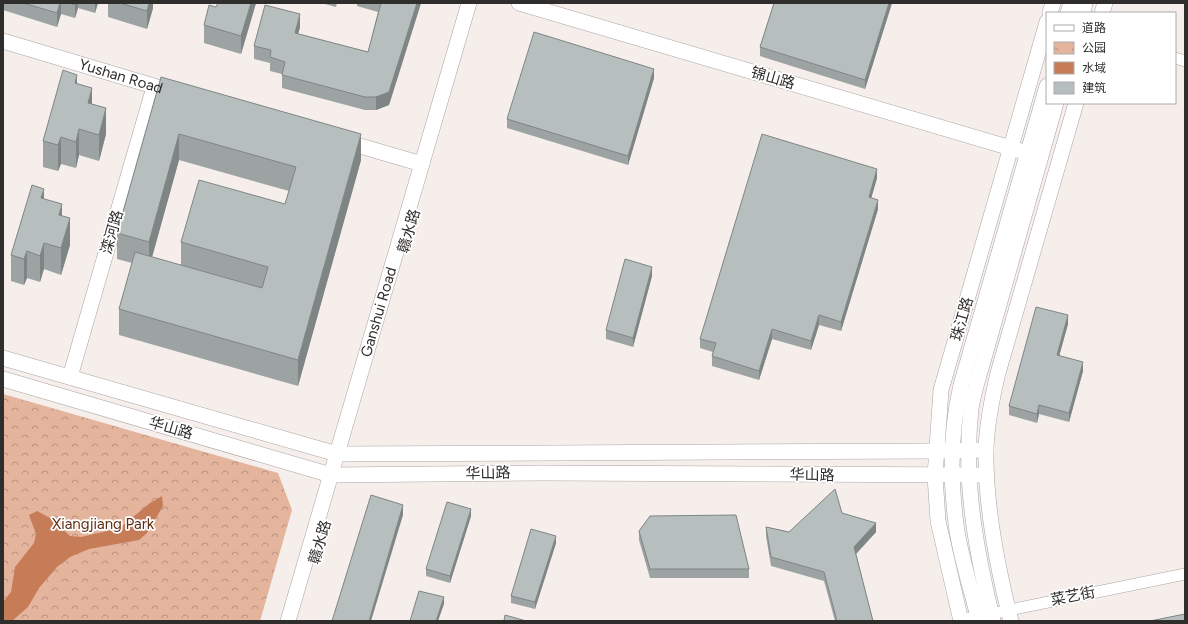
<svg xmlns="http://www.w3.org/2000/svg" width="1188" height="624" font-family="Figtree,'Noto Sans SC',sans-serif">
  <defs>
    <pattern id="park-crowns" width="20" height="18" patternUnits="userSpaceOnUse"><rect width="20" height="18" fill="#e4b49d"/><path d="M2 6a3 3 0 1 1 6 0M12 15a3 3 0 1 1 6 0" fill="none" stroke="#b99380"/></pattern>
  </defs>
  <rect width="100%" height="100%" fill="#f5eeeb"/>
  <polygon fill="url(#park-crowns)" points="3,394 278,473 292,510 260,621 3,621"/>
  <polygon fill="#c77c58" points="162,496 163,506 147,533 139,540 89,549 70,557 57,567 39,588 28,607 12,621 3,621 3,602 11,592 15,567 34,543 36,534 29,515 37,511 52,519 70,536 81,537 120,528 150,503"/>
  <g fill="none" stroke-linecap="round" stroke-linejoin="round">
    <defs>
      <g id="street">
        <polyline points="1175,58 1185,61"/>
        <polyline points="961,620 1185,574"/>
      </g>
      <g id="secondary">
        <polyline points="519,3 1021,151"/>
        <polyline points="1050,13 1053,3"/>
        <polyline points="1068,13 1071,3"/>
        <polyline points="1083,13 1085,3"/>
        <polyline points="1102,13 1105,3"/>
        <path id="s1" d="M3,41L177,93"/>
        <polyline points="343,141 422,164"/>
        <polyline points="3,358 337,454 936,451 986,450"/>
        <polyline points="70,377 154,87"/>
        <polyline points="3,379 331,475 543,473 986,475"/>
        <path id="s2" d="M288,621L469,3"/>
        <polyline points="961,621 938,521 935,476 941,390 1047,22"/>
        <path d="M979,621C972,592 962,561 957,531C950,483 950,432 961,385L1047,86"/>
        <path d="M993,621C976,551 963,481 971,409C973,394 978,379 982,365L1056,103"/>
        <path d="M1011,621C997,566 985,506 986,449C987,423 992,398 998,373L1076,103"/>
      </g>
    </defs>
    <use href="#street" stroke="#aca5a3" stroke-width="12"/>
    <use href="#secondary" stroke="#aca5a3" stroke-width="16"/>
    <use href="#street" stroke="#fff" stroke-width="11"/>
    <use href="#secondary" stroke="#fff" stroke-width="15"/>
  </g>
  <g fill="#9da3a3" fill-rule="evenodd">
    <polygon points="3,3 98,3 95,13 78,8 75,18 61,14 57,27 3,10"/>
    <polygon points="108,3 153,3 153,8 147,29 108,17"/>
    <polygon points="256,3 241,54 204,43 204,25 216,7"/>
    <polygon points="321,3 337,3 336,7"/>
    <polygon points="357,3 421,3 389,105 376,110 365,110 282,88 282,74 270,71 270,63 254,59 254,46 300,27 298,34 368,52 378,12 357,6"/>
    <polygon points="774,3 892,3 865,89 760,56 760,47"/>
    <path d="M161,77L361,160L298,386L119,335V309L132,263L117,259V233ZM179,160L289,191L285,204L181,242V266L152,257Z"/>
    <polygon points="654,78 628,165 507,128 507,119"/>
    <polygon points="77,84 92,104 106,134 99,161 79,155 76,168 61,164 58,171 43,167 43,141"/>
    <polygon points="877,178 871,198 878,209 841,331 819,325 811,350 772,339 759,380 712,366 712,356 713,352 700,348 700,339"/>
    <polygon points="44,199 62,216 70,245 61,275 44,269 40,282 27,278 24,285 11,281 11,255"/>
    <polygon points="652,276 633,347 606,339 606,330"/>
    <polygon points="1068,324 1059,355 1083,371 1069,422 1039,414 1037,423 1009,415 1009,406"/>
    <polygon points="842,513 876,532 856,554 873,621 835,621 824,581 771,566 766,536 766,527 789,532"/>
    <polygon points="471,516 450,583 426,576 426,569"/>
    <polygon points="639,531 749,569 749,578 650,578 639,540"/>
    <polygon points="556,543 535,609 511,603 511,596"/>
  </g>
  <g fill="#7f8585">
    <polygon points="60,3 61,3 61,14 57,27 57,13"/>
    <polygon points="76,3 78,3 78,8 75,18 75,5"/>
    <polygon points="95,3 98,3 95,13"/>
    <polygon points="149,3 153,3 153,8 147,29 147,11"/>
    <polygon points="251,3 256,3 241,54 241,36"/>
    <polygon points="417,3 421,3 389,105 376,110 376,97"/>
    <polygon points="889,3 892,3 865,89 865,80"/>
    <polygon points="300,14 300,27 295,46 295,33"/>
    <polygon points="654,69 654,78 628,165 628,156"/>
    <polygon points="77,75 77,101 75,83"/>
    <polygon points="92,88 92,114 88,103"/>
    <polygon points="106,108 106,134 99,161 99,135"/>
    <polygon points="79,129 79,155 76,168 76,142"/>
    <polygon points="179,134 179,160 149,268 149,242"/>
    <polygon points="361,134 361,160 298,386 298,360"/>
    <polygon points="61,137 61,164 58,171 58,145"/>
    <polygon points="877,169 877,178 869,206 869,197"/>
    <polygon points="44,189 44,215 41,198"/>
    <polygon points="878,200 878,209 841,331 841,322"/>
    <polygon points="62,204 62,231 59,215"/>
    <polygon points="70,218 70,245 61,275 61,248"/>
    <polygon points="44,243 44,269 40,282 40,256"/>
    <polygon points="27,251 27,278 24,285 24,259"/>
    <polygon points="652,267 652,276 633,347 633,338"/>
    <polygon points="819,315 819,325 811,350 811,341"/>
    <polygon points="1068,315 1068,324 1057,364 1057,355"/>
    <polygon points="772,329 772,339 759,380 759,371"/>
    <polygon points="1083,362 1083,371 1069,422 1069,413"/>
    <polygon points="1039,405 1039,414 1037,423 1037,414"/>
    <polygon points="403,505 403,515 371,621 369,621"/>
    <polygon points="471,509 471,516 450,583 450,576"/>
    <polygon points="876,523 876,532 854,556 854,547"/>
    <polygon points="556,536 556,543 535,609 535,602"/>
    <polygon points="444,597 444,604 438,621 436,621"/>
  </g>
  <g fill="#b6bebe" stroke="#7f8585">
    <polygon points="23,3 60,3 57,13"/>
    <polygon points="69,3 76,3 75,5"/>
    <polygon points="120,3 149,3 147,11"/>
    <polygon points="218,3 251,3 241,36 204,25 209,5 216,7"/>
    <polygon points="381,3 417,3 389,92 376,97 365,97 282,75 285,62 270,57 271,50 254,46 265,5 300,14 295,33 368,52"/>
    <polygon points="774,3 889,3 865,80 760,47"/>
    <polygon points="534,32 654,69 628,156 507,119"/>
    <polygon points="63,70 77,75 75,83 92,88 88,103 106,108 99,135 79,129 76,142 61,137 58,145 43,141"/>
    <polygon points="161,77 361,134 298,360 119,309 135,252 262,288 268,267 181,242 199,180 285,204 296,167 179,134 149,242 117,233"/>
    <polygon points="762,134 877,169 869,197 878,200 841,322 819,315 811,341 772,329 759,371 712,356 716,343 700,339"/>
    <polygon points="32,185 44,189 41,198 62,204 59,215 70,218 61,248 44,243 40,256 27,251 24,259 11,255"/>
    <polygon points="625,259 652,267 633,338 606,330"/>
    <polygon points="1036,307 1068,315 1057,355 1083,362 1069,413 1039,405 1037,414 1009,406"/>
    <polygon points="835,489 842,513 876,523 854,547 873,621 837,621 824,572 771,557 766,527 789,532"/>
    <polygon points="371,495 403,505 369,621 332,621"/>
    <polygon points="447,502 471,509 450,576 426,569"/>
    <polygon points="736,515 749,569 650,569 639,531 650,516"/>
    <polygon points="531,529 556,536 535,602 511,596"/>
    <polygon points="419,591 444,597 436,621 410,621"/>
    <polygon points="1185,614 1185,621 1150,621"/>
    <polygon points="505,615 526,621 504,621"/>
  </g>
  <g text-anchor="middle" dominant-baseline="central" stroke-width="3.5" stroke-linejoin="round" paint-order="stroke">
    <g font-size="15" fill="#302e2c" stroke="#fff">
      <text stroke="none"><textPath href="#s1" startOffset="123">Yushan Road</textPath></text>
      <text transform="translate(773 78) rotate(16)">锦山路</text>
      <text transform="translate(409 231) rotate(-74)">赣水路</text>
      <text transform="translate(112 232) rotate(-74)">滦河路</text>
      <text stroke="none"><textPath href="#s2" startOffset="322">Ganshui Road</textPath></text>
      <text transform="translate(962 319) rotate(-74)">珠江路</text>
      <text transform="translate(171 428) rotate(16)">华山路</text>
      <text transform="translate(488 473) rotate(-1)">华山路</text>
      <text transform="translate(812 475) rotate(1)">华山路</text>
      <text transform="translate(320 542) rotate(-74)">赣水路</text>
      <text transform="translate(1073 596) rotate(-11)">菜艺街</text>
    </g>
    <g font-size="15" fill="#602e15" stroke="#fff">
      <text x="103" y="524">Xiangjiang Park</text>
    </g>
  </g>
  <rect width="1188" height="624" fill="none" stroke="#302e2c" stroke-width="8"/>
  <rect x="1046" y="12" width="130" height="92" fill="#ffffff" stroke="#acabab"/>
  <rect x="1054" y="25" width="20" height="6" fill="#ffffff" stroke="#acabab"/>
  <text x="1082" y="32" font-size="12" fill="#302e2c">道路</text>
  <rect x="1054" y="42" width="20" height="12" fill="url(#park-crowns)" stroke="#acabab"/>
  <text x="1082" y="52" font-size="12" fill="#302e2c">公园</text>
  <rect x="1054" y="62" width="20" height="12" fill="#c77c58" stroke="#acabab"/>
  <text x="1082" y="72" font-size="12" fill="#302e2c">水域</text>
  <rect x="1054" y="82" width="20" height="12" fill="#b6bebe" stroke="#acabab"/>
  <text x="1082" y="92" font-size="12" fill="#302e2c">建筑</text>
</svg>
